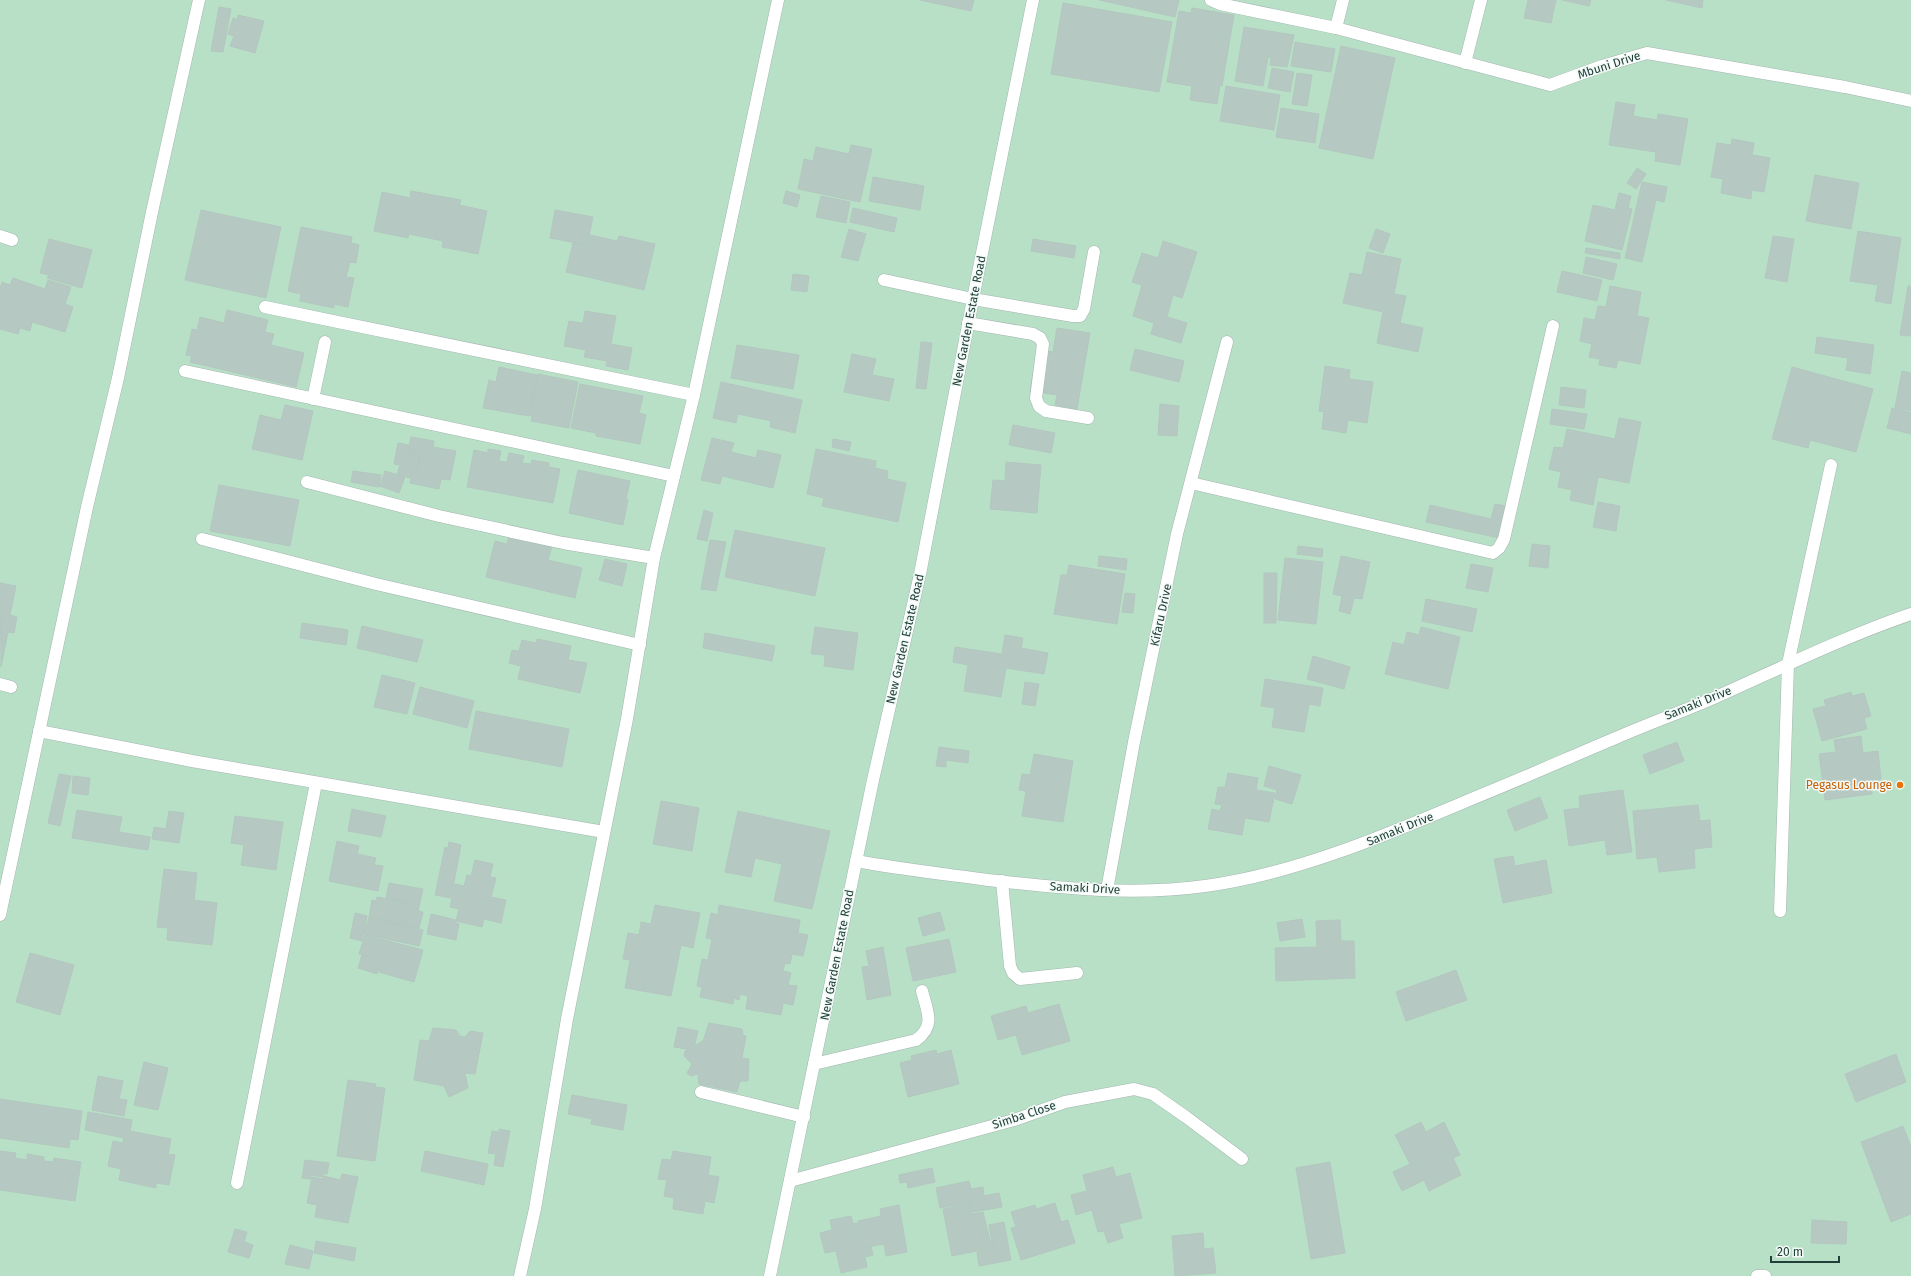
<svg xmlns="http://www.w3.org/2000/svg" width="1911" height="1276" font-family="'Fira Sans',sans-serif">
  <rect width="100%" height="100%" fill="#e1ede9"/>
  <rect fill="#b8e0c6" x="0" y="0" width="1911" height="1276"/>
  <g fill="#b6c8c2" stroke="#b3c7c0">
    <polygon points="920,0 974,0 971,11"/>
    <polygon points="1099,0 1179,0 1175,17"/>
    <polygon points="1528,0 1556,0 1551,23 1524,18"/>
    <polygon points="1562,0 1591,0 1589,6"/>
    <polygon points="1666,0 1703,0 1702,8"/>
    <polygon points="1063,3 1172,22 1159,92 1051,74"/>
    <polygon points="219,7 231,9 223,52 211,51"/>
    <polygon points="1192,8 1234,15 1222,86 1220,85 1217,104 1190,100 1192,86 1167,82 1179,11 1191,13"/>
    <polygon points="238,15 264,21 255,53 230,46 234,36 228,34 233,18 237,20"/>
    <polygon points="1244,27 1294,35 1287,67 1270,65 1271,58 1268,57 1263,86 1235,81"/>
    <polygon points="1295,42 1335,49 1331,72 1291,66"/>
    <polygon points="1341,46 1395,58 1373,159 1319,148"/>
    <polygon points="1272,68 1294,72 1290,92 1268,88"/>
    <polygon points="1297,73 1312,75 1307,106 1292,104"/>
    <polygon points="1226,86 1280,95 1274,130 1220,121"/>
    <polygon points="1616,102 1635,105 1633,116 1657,120 1658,114 1688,119 1680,165 1655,161 1656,152 1609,145"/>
    <polygon points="1281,108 1319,114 1315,143 1276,137"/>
    <polygon points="1732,139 1754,143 1752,155 1770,158 1764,192 1752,190 1751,199 1721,193 1723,179 1711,177 1717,143 1731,145"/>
    <polygon points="851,145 872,149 860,202 798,189 804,159 813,161 816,147 849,154"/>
    <polygon points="1637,168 1646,174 1636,189 1627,183"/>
    <polygon points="1815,175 1859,183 1851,229 1806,221"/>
    <polygon points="873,177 924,186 920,210 869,201"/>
    <polygon points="1642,182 1667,187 1664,202 1656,200 1642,262 1625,258"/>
    <polygon points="411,191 461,200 459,205 487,211 478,254 442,247 443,241 409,234 408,238 374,231 382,192 410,198"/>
    <polygon points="786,191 800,195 797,207 783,203"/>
    <polygon points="1619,193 1631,196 1628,208 1632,209 1622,250 1585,241 1593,205 1615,210"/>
    <polygon points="821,196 850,202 846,223 816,217"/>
    <polygon points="853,208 897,218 894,232 850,222"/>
    <polygon points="201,210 281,227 266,298 185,280"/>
    <polygon points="555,210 593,217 587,245 550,238"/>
    <polygon points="301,227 352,237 351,243 359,245 356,263 350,262 346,277 354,278 348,307 334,304 334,308 300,301 301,294 288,291"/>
    <polygon points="849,229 866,234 858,261 841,257"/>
    <polygon points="1376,229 1390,234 1383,253 1369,248"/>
    <polygon points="1858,231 1901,238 1891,304 1875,301 1878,285 1850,281"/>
    <polygon points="590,235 617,241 619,236 655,244 644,290 566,272 573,243 588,246"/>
    <polygon points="1773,236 1794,239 1787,282 1765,278"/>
    <polygon points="49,239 92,250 82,288 47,278 49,275 40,273"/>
    <polygon points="1033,239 1076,246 1074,258 1031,251"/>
    <polygon points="1163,241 1197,252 1182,298 1173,295 1167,317 1187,323 1181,343 1151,334 1154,323 1133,316 1142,285 1132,282 1142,253 1158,258"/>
    <polygon points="1586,248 1620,253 1620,259 1585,253"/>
    <polygon points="1367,252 1401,259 1394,294 1406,296 1400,323 1423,328 1418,352 1377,343 1383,312 1343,303 1350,273 1362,275"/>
    <polygon points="1586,257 1617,264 1613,280 1583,273"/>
    <polygon points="1562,271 1602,280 1597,301 1557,292"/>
    <polygon points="793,274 809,276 807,292 791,290"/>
    <polygon points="13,278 45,289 48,280 71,287 65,304 73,307 65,332 32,322 30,331 20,328 18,334 0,329 0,288 2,282 10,285"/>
    <polygon points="1610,286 1641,292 1637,316 1649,318 1640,364 1618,360 1616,368 1599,365 1600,359 1589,357 1592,344 1580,341 1584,318 1595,320 1598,306 1606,307"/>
    <polygon points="1908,286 1911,286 1911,336 1900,335"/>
    <polygon points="227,310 268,320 265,332 274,334 271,345 304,353 296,387 190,362 192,356 186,355 192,329 197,330 200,317 224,323"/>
    <polygon points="585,311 616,316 611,344 632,348 628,370 606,366 607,361 584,357 586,350 564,346 569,321 583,323"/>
    <polygon points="1057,328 1090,333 1077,409 1055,405 1057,395 1030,391 1037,350 1053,352"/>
    <polygon points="1817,337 1874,345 1870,374 1846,370 1848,358 1815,353"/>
    <polygon points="921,342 932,343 926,389 916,388"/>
    <polygon points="737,345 799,355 793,389 731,378"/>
    <polygon points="1135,349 1184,361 1179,382 1130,370"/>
    <polygon points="852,354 876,359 872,375 894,379 889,401 844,392"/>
    <polygon points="1325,366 1350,370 1349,379 1373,382 1367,423 1348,420 1346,433 1322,429 1324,412 1319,411"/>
    <polygon points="499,367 537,375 529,416 483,408 489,380 496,382"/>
    <polygon points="1792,367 1873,389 1856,452 1810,440 1808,448 1772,439"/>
    <polygon points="1902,371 1911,373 1911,411 1895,408"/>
    <polygon points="538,374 578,382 569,428 531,421 532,415 530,415"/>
    <polygon points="721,382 802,400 795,433 770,427 771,421 738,414 736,423 713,418"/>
    <polygon points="580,384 643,396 639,413 646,415 640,444 596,436 596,433 571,428"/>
    <polygon points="1561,387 1586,390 1584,408 1559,405"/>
    <polygon points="1160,404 1179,406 1177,436 1158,435"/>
    <polygon points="285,405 313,411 302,460 252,449 260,415 281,420"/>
    <polygon points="1892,408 1911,413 1911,434 1887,428"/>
    <polygon points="1552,409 1587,414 1584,429 1550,424"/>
    <polygon points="1619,418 1641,422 1629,483 1598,477 1593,505 1570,500 1572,490 1558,487 1561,472 1549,469 1554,447 1563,448 1567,429 1615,439"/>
    <polygon points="1013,425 1055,433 1051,453 1009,445"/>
    <polygon points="411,437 434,441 433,447 456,451 450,480 441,479 439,489 410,483 412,471 417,472 420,454 408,452"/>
    <polygon points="712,438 734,443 731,452 756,458 758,450 781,455 773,488 722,476 720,484 701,480"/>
    <polygon points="833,439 851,442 849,451 832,447"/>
    <polygon points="398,443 409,445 407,452 420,455 416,471 411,470 410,478 397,474 400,465 394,464"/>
    <polygon points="488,449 501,451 499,461 507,462 509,453 524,456 522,463 531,464 532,460 549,463 549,467 560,469 553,503 467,487 474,450 488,453"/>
    <polygon points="816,449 876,461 875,468 888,471 887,479 906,483 898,522 822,506 824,498 807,494"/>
    <polygon points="1006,462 1041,465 1037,513 990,509 993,480 1005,481"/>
    <polygon points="578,470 630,481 626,499 628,500 623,525 569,513"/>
    <polygon points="353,471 381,475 379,487 351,482"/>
    <polygon points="385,471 405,477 399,493 380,486"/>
    <polygon points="219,485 299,500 290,546 210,531"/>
    <polygon points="1598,502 1620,506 1616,531 1593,527"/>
    <polygon points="1495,504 1506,506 1499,538 1426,522 1430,505 1491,519"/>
    <polygon points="704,510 713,513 707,541 697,539"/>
    <polygon points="735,530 825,548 815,596 725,577"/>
    <polygon points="509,536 552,546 548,560 582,568 575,598 486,577 495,541 507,544"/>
    <polygon points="710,540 726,542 716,591 701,589"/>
    <polygon points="1532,544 1550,546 1548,568 1529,566"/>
    <polygon points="1298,546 1323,549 1322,557 1297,554"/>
    <polygon points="1099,556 1127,559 1126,570 1098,566"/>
    <polygon points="1341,556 1370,562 1362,599 1354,598 1350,614 1339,611 1342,596 1333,594"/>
    <polygon points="1285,558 1323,562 1316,624 1278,620"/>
    <polygon points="605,559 627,564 622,586 599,580"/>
    <polygon points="1471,564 1493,568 1488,592 1466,588"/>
    <polygon points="1069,565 1125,574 1117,624 1054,614 1061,575 1067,575"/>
    <polygon points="1264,573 1277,573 1276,623 1264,623"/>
    <polygon points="0,583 16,586 10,615 17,617 14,633 8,632 1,667"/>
    <polygon points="1125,593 1135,594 1133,613 1122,612"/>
    <polygon points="1426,599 1477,609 1472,632 1422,621"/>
    <polygon points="302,623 348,630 346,645 300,638"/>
    <polygon points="362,626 423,640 417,662 357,648"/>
    <polygon points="815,627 858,633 853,670 824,666 825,655 811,654"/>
    <polygon points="1421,627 1460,637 1448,689 1385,674 1393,642 1404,645 1407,632 1419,635"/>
    <polygon points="705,633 775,646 772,661 703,648"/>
    <polygon points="1005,635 1023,638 1021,648 1048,653 1044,674 1006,668 1001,697 964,691 968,665 953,662 955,647 1002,654"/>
    <polygon points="537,639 571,646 568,660 587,663 580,693 518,679 521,666 509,663 512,650 519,651 522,640 536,643"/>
    <polygon points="1313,656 1350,667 1344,689 1307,679"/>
    <polygon points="382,675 415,683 407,714 374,707"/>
    <polygon points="1265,679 1323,688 1320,706 1309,704 1304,732 1272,727 1275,708 1261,706"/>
    <polygon points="1025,682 1039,684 1035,706 1022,704"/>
    <polygon points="420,687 474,701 467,728 413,714"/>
    <polygon points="1851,692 1852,696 1864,693 1871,716 1864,718 1867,729 1822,741 1813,709 1826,706 1824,700"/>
    <polygon points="476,711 569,729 562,767 469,749"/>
    <polygon points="1861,736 1863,753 1878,751 1881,779 1870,781 1872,794 1825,800 1819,754 1836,752 1834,740"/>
    <polygon points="1677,742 1684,761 1650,774 1643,755"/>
    <polygon points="939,747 969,751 968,763 946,760 946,767 936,766"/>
    <polygon points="1034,754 1073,761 1063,822 1022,816 1026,791 1019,790 1022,774 1030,775"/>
    <polygon points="1269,766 1301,775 1292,804 1275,799 1277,790 1264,786"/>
    <polygon points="1228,773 1258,778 1256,790 1275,793 1269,822 1245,818 1242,835 1208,829 1212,809 1220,811 1222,805 1215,804 1218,787 1225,787"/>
    <polygon points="59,774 71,776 60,826 48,823"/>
    <polygon points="73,776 90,778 88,795 72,793"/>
    <polygon points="1623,790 1632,852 1607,855 1605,840 1569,846 1564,810 1580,808 1579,796"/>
    <polygon points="1540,797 1548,818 1515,831 1507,810"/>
    <polygon points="661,801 699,808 692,851 653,844"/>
    <polygon points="1698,805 1700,821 1710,820 1712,847 1694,849 1695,868 1659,872 1657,857 1637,859 1633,811"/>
    <polygon points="352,809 386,816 381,837 348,831"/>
    <polygon points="77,810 122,817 119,832 150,837 148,850 72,838"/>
    <polygon points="169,811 184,813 179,843 152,839 154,827 166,829"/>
    <polygon points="738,811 830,831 812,909 774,901 782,864 755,858 751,877 725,872"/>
    <polygon points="235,816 283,822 276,870 241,865 244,845 231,843"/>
    <polygon points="337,841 359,846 357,854 376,858 374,865 383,866 378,891 329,881"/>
    <polygon points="449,842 461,845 451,898 435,895 445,847 448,848"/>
    <polygon points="1513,856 1515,866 1546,860 1552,893 1503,903 1494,859"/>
    <polygon points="475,860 493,864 490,877 496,878 491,897 506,900 501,923 484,919 482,927 456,921 459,909 450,907 455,884 464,886 467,875 471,876"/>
    <polygon points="164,869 197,873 194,900 217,903 212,945 167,940 168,928 157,927"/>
    <polygon points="389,883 423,889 418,911 407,908 408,903 386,898"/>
    <polygon points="377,897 408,903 407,908 423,912 419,928 369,917 372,900 376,901"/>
    <polygon points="655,905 700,913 693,948 681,945 671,996 625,988 630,960 623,959 628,933 639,935 641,922 651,924"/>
    <polygon points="719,905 800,920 798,933 808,935 803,956 792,954 790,964 785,963 783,971 791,973 788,985 797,986 793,1005 783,1003 781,1015 746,1009 748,996 740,994 739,1000 734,998 733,1004 700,997 702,987 697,986 702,959 708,960 712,939 706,938 711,913 718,915"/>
    <polygon points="940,912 945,930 923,936 918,918"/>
    <polygon points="355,913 367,916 362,941 350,938"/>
    <polygon points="431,914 456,920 455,923 459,924 456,940 427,934"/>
    <polygon points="369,917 423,930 419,946 364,934"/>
    <polygon points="1302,919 1305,937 1280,941 1277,923"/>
    <polygon points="1340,920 1341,941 1354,941 1355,978 1276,981 1275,948 1317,947 1316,921"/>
    <polygon points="365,935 423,950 414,982 379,972 382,960 359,954"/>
    <polygon points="949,939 956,972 913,981 906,948"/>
    <polygon points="883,947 891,995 867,1000 862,967 869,966 866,951"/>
    <polygon points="30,953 74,965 60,1015 16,1002"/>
    <polygon points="362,955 381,961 377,974 358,968"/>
    <polygon points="1456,970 1467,1000 1406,1021 1396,992"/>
    <polygon points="1059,1004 1070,1041 1022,1055 1016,1035 998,1040 991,1016 1026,1006 1028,1013"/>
    <polygon points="709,1023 742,1029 743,1035 746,1036 742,1058 749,1059 748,1081 740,1081 737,1092 699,1084 698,1074 691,1076 687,1073 692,1064 684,1056 685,1051 703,1041"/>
    <polygon points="678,1027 698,1031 695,1044 687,1049 674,1047"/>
    <polygon points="433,1028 456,1030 460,1036 465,1037 470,1031 483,1033 475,1074 465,1073 468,1088 449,1097 444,1086 414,1080 420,1040 429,1041"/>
    <polygon points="936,1050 937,1054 951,1050 959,1084 908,1097 900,1063 912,1060 911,1056"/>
    <polygon points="1896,1054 1906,1082 1856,1102 1845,1074"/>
    <polygon points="144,1062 168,1068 158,1110 134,1105"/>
    <polygon points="98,1076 123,1081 119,1099 127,1100 124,1116 92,1110"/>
    <polygon points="348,1080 376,1084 375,1087 385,1088 375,1161 337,1156"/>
    <polygon points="572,1095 627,1105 623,1130 591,1124 592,1119 568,1114"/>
    <polygon points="0,1099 82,1111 78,1140 70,1139 69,1148 0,1138"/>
    <polygon points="88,1112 132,1120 130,1131 171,1139 168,1154 175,1155 169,1185 156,1183 156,1188 119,1180 121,1169 108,1166 113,1141 123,1143 124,1138 85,1130"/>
    <polygon points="1421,1122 1426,1132 1444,1122 1460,1155 1453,1158 1461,1175 1429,1191 1424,1180 1402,1191 1393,1172 1410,1164 1395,1135"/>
    <polygon points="1903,1126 1911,1147 1911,1214 1891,1222 1861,1142"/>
    <polygon points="499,1129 510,1131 503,1167 494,1165 496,1154 488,1153 492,1131 499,1132"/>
    <polygon points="0,1151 16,1153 15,1158 27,1160 27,1154 44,1157 44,1161 53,1162 54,1158 81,1162 75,1201 0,1190"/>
    <polygon points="425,1151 488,1164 484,1185 421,1171"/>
    <polygon points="673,1151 711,1157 708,1175 719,1177 714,1203 705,1201 703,1214 673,1209 674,1198 664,1196 667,1180 658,1179 662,1159 671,1160"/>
    <polygon points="305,1160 329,1163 327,1174 323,1174 323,1177 311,1175 311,1179 302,1178"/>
    <polygon points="1330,1162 1345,1253 1311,1259 1296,1168"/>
    <polygon points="1113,1167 1116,1177 1130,1173 1142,1218 1119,1224 1123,1238 1108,1243 1104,1231 1098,1232 1092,1210 1076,1215 1071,1195 1087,1191 1083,1175"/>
    <polygon points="932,1168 935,1182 908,1188 907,1182 900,1183 899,1175"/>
    <polygon points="342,1174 358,1177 348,1223 315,1217 317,1205 307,1203 312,1177 323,1179 324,1176 340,1180"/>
    <polygon points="969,1181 971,1189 983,1187 984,1196 999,1193 1002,1207 973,1212 971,1202 940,1208 936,1188"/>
    <polygon points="971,1203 972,1214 983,1212 992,1248 952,1256 943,1209"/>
    <polygon points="1055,1203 1061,1222 1068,1220 1075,1243 1021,1260 1011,1228 1016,1227 1011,1212 1035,1205 1036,1209"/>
    <polygon points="899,1205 907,1252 886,1256 884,1244 863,1248 858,1221 881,1216 880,1209"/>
    <polygon points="851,1216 853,1224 857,1223 862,1249 871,1247 873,1255 865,1257 867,1267 841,1273 836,1251 825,1253 820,1233 832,1230 830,1220"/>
    <polygon points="1812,1220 1847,1222 1846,1244 1811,1243"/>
    <polygon points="1004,1222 1011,1260 979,1266 977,1252 993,1249 989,1225"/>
    <polygon points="235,1229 247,1232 244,1242 253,1245 249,1258 228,1252"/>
    <polygon points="1203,1233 1204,1249 1213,1248 1216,1273 1175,1276 1172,1236"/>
    <polygon points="316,1241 356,1248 354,1261 314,1253"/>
    <polygon points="290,1245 313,1251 309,1269 285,1264"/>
  </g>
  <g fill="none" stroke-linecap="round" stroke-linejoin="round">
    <defs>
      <g id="lane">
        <polyline points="884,280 973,299 1073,316 1080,316 1084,309 1094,252"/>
        <polyline points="265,307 694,395"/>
        <polyline points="968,323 1033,334 1040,338 1043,344 1036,398 1039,406 1046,411 1088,418"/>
        <polyline points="0,684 11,687"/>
        <polyline points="1002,881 1010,966 1013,973 1020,979 1077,973"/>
        <polyline points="1780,911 1788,664 1831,465"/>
        <path d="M814,1064L916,1040C936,1026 927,1011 922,991"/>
        <polyline points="701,1092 804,1117"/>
      </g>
      <g id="street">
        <polyline points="1211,0 1220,4 1336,28 1550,85 1602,66 1647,53 1845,87 1911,101"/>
        <polyline points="1336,28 1343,0"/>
        <polyline points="1465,63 1481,0"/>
        <polyline points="0,236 12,240"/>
        <polyline points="185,371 674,476"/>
        <polyline points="313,399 325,342"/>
        <polyline points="307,482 439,516 563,543 654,558"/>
        <polyline points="1191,483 1493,553 1499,548 1504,539 1553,326"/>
        <polyline points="202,539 376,584 640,645"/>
        <polyline points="39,731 192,761 604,832"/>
        <path d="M856,861C900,869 944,874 988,880C1060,888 1133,896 1205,886C1295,874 1386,835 1469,800C1519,780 1568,758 1618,737C1650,723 1684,711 1716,697C1781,668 1844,637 1911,614"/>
        <polyline points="1107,890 1134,742 1177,534 1227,342"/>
        <polyline points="0,915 87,507 118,378 152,212 199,0"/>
        <polyline points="790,1181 1014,1120 1065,1102 1134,1089 1153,1094 1186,1117 1242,1159"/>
        <polyline points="237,1183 316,783"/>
        <polyline points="520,1276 535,1209 567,1019 627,719 654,558 694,395 778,0"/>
        <polyline points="1757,1276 1765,1276"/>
      </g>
      <polyline id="secondary" points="770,1276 873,780 920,574 980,263 1033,0"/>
    </defs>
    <use href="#lane" stroke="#a3b6b1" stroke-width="13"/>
    <use href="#street" stroke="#a3b6b1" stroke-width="13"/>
    <use href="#secondary" stroke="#9fbab2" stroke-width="13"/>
    <use href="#lane" stroke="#fff" stroke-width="12"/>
    <use href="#street" stroke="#fff" stroke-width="12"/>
    <use href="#secondary" stroke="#fff" stroke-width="12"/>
  </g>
  <circle fill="#e8710a" stroke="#f2f9f6" stroke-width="1.5" cx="1900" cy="785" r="4"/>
  <g text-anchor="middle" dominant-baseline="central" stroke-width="3" stroke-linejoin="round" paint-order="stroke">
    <g font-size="12" fill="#204039" stroke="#f2f9f6">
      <text transform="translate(1609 65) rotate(-18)">Mbuni Drive</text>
      <text transform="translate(969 321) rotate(-79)">New Garden Estate Road</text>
      <text transform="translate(1161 615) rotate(-78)">Kifaru Drive</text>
      <text transform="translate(905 639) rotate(-77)">New Garden Estate Road</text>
      <text transform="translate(1698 703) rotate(-22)">Samaki Drive</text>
      <text transform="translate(1400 829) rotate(-22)">Samaki Drive</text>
      <text transform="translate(1085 888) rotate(3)">Samaki Drive</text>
      <text transform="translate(837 955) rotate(-79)">New Garden Estate Road</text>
      <text transform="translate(1024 1115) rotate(-18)">Simba Close</text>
    </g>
    <g font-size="12" fill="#c56008" stroke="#f2f9f6" text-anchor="end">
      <text x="1892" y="785">Pegasus Lounge</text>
    </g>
  </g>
  <path d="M1771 1256v6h68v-6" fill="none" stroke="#204039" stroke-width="2"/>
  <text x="1777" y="1256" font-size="12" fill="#204039" stroke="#f2f9f6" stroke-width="3" paint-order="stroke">20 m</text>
</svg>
